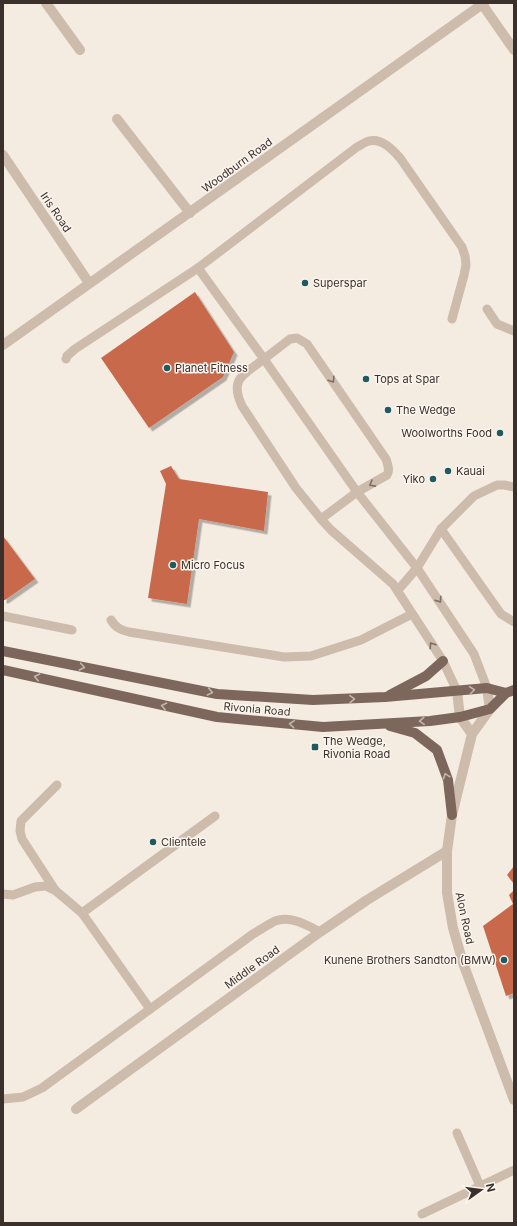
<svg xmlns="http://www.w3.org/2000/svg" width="517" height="1226" font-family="Inter,sans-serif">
  <defs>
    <filter id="shadow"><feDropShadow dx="3.5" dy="3.5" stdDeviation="0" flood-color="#0004"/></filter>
  </defs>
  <rect width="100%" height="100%" fill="#f4ebe1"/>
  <g fill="#c8694b" filter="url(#shadow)">
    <polygon points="195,292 234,352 223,377 149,428 101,358"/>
    <polygon points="171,466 179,479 268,492 264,531 199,519 187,604 148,598 166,484 160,471"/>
    <polygon points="3,536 35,579 5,600 3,600"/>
    <polygon points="514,866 514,884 507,875"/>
    <polygon points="514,890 514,993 506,996 483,926 513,904 509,895"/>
  </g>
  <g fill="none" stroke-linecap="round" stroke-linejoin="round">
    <g stroke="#cdbbac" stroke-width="9">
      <path d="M198,268L264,359L290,339L297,338L307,344L386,459C388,465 390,471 387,475L357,492L321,519"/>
      <polyline points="487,309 497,324 514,331"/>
      <path d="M66,359L67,356L75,349L198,268L357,147C361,145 365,142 369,141C382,138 393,150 400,158L462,247L465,256L466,265L464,275L452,319"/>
      <polyline points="441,529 501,614 514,622"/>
      <polyline points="398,590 417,568 441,529 474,496 497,485 504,485 514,487"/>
      <polyline points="3,616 72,630"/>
      <path d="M111,620C116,628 121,630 129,632L284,657L311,656L361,640L412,614"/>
      <path d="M457,691L443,661L393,584L331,530L321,519L296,488L242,406C229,378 244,375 264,359L357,492L417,568L474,654L487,688"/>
      <polyline points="55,890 22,839 20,831 21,821 57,785"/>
      <polyline points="3,894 13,895 35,887 46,886 56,891 82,913 150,1009"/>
      <polyline points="82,913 215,816"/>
      <path d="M3,1099L23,1097L42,1088L253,934C260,930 267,925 275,921C290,915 307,925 320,932"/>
      <polyline points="457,1133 480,1186"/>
      <polyline points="422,1214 514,1170"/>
    </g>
    <g stroke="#cdbbac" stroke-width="10">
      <polyline points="46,3 80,50"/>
      <polyline points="482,4 514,50"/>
      <polyline points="117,119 190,213"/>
      <polyline points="3,155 89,283"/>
      <polyline points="3,345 484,3"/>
      <polyline points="487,688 490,709 472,734 452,815 447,851 447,893 453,928 463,963 514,1100"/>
      <polyline points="457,691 460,717 472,734"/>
      <polyline points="76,1109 320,932 367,900 447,851"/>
    </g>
    <g stroke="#7d675c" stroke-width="10">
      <polyline points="3,651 217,694 313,700 385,697 487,688 506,693"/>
      <polyline points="3,670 217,717 323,727 430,721 460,717 490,709 506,693 514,690"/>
      <polyline points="390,695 426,676 443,661"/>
      <polyline points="390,726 415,733 437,750 448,780 452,815"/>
    </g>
  </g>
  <defs><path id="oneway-chevron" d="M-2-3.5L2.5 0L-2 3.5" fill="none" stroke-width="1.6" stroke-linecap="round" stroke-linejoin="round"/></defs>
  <g stroke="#7d6f65">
    <use href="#oneway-chevron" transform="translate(332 380) rotate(56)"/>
    <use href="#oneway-chevron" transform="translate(372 484) rotate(151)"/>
    <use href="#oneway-chevron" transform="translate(439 600) rotate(56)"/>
    <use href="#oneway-chevron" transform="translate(432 645) rotate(-123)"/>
  </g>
  <g stroke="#c2b5ac">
    <use href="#oneway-chevron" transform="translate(82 667) rotate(11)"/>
    <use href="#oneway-chevron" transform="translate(37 677) rotate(-168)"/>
    <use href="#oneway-chevron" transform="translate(472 690) rotate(-7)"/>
    <use href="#oneway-chevron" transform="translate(210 692) rotate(11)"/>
    <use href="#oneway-chevron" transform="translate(352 699) rotate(-2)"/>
    <use href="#oneway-chevron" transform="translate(164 706) rotate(-167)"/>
    <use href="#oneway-chevron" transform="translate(422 721) rotate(177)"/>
    <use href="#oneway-chevron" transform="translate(292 724) rotate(-175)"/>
    <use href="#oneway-chevron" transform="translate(446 776) rotate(-108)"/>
  </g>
  <g fill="#1f5a5e" stroke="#fbf5ee" stroke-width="1.5">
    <circle cx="305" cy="283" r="4"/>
    <circle cx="167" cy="368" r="4"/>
    <circle cx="366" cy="379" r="4"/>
    <circle cx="388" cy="410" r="4"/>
    <circle cx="500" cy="433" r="4"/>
    <circle cx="448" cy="471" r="4"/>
    <circle cx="433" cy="479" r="4"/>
    <circle cx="173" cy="565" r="4"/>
    <rect x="311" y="743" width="8" height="8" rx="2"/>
    <circle cx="153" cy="842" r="4"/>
    <circle cx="504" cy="960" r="4"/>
  </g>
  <g text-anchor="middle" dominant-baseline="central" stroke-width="3" stroke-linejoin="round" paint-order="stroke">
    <g font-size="11" fill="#3b302b" stroke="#fbf5ee">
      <text transform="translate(237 165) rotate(-36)">Woodburn Road</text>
      <text transform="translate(56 212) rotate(56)">Iris Road</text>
      <text transform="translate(257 709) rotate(5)">Rivonia Road</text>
      <text transform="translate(465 918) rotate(78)">Alon Road</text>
      <text transform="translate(252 967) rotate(-36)">Middle Road</text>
    </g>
    <g font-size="11" fill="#3b302b" stroke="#fbf5ee" text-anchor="start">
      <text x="313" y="283">Superspar</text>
      <text x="175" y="368">Planet Fitness</text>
      <text x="374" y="379">Tops at Spar</text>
      <text x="396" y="410">The Wedge</text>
      <text x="492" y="433" text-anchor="end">Woolworths Food</text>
      <text x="456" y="471">Kauai</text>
      <text x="425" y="479" text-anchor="end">Yiko</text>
      <text x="181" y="565">Micro Focus</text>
      <text x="323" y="741">The Wedge,<tspan x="323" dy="13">Rivonia Road</tspan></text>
      <text x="161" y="842">Clientele</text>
      <text x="496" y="960" text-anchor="end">Kunene Brothers Sandton (BMW)</text>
    </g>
  </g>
  <rect width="517" height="1226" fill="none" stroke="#3b302b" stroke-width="8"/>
  <g transform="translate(481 1190) rotate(76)" stroke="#fbf5ee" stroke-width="3" paint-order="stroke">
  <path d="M0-3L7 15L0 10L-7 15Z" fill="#3b302b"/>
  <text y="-6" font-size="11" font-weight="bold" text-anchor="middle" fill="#3b302b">N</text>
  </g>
</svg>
